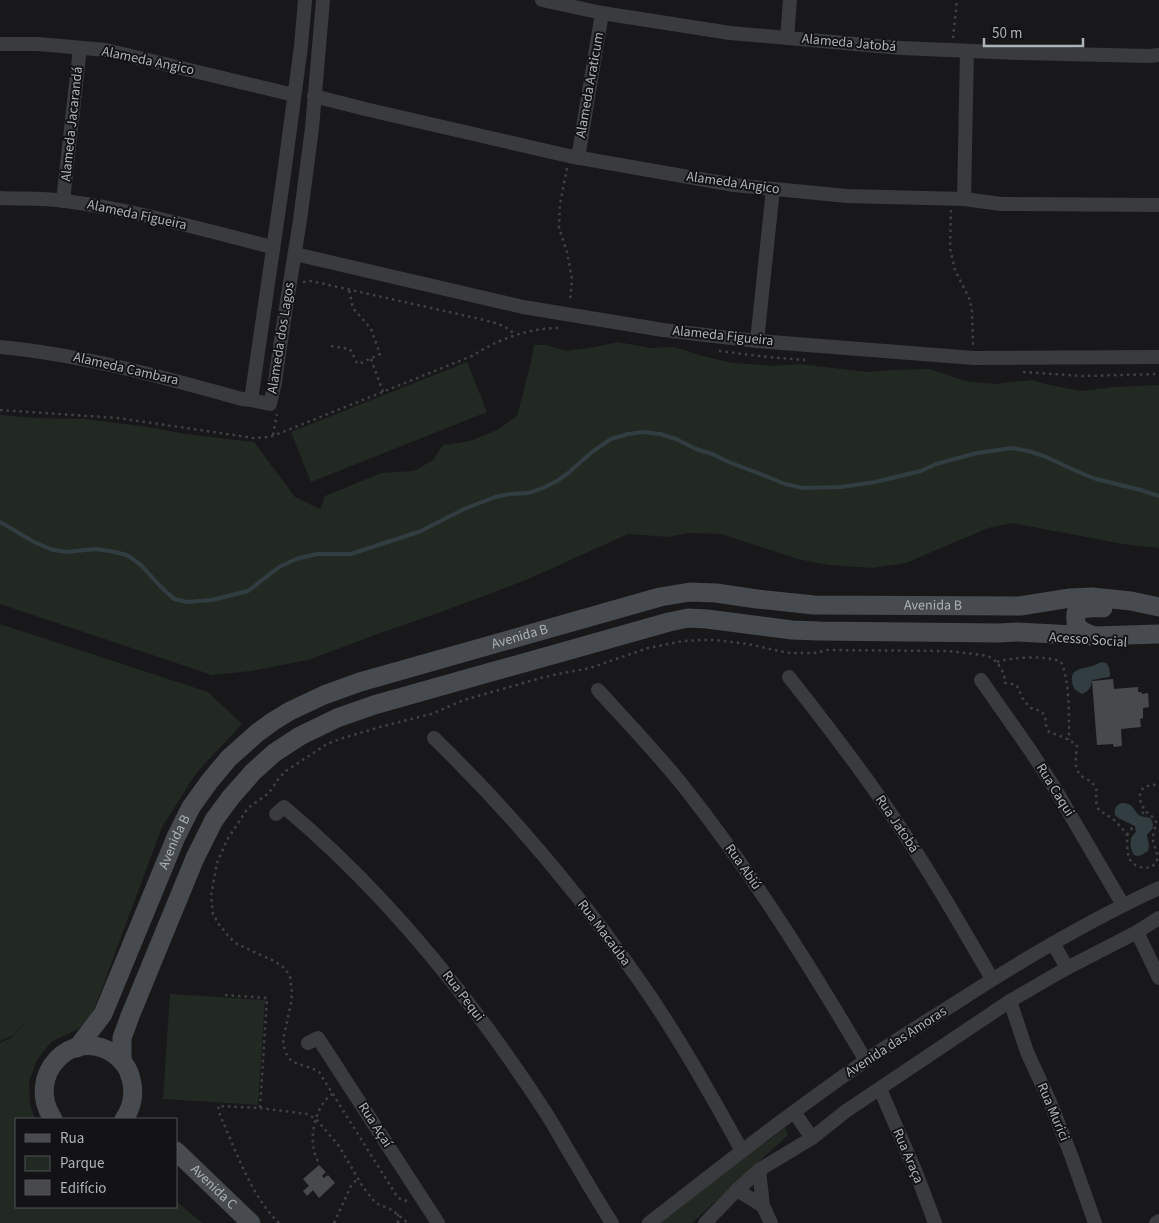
<svg xmlns="http://www.w3.org/2000/svg" width="1159" height="1223" font-family="'Source Sans 3',sans-serif">
  <rect width="100%" height="100%" fill="#18181a"/>
  <g fill="#222922">
    <polygon points="618,342 650,348 674,347 703,356 732,363 774,366 799,364 868,372 891,370 930,369 965,381 996,384 1032,380 1050,385 1081,391 1114,387 1159,385 1159,548 1123,544 1012,523 988,528 906,563 872,568 828,565 798,559 721,534 688,533 669,537 628,534 526,580 441,612 383,632 308,660 251,671 212,675 0,604 0,415 35,418 85,419 148,427 185,434 254,442 295,497 320,509 325,496 381,473 414,471 433,460 443,445 470,441 497,430 517,416 531,362 534,345 546,345 566,351 595,347"/>
    <polygon points="467,362 487,412 311,482 291,432"/>
    <polygon points="0,624 208,692 242,724 197,772 162,827 92,1015 78,1029 51,1042 37,1060 29,1081 30,1104 35,1119 16,1119 16,1207 176,1207 176,1201 202,1223 0,1223 0,1043 11,1038 35,1014 12,1036 0,1041"/>
    <polygon points="170,994 265,1000 258,1105 163,1099"/>
    <polygon points="785,1128 788,1135 692,1223 657,1223"/>
  </g>
  <g fill="#323d41">
    <path d="M1102,662C1109,663 1110,669 1110,675L1109,677L1092,680C1091,688 1089,691 1082,694C1076,691 1073,688 1072,682C1070,667 1085,669 1095,665C1097,664 1099,663 1102,662Z"/>
    <path d="M1122,803C1135,804 1132,809 1139,815C1143,818 1148,816 1151,819C1153,822 1153,825 1153,828L1147,835L1149,845L1148,851C1140,856 1134,860 1131,848C1131,847 1130,841 1131,839C1132,836 1134,834 1136,832L1135,826L1118,818L1115,815C1114,809 1116,805 1122,803Z"/>
  </g>
  <g fill="none" stroke-linecap="round" stroke-linejoin="round">
    <polyline stroke="#323d41" stroke-width="4" points="0,522 34,542 53,550 67,552 95,549 110,551 127,555 141,565 160,586 174,599 187,602 212,600 248,591 279,567 296,559 317,554 351,554 421,531 464,509 495,497 510,494 529,493 545,487 557,481 567,474 592,452 611,439 628,434 643,432 660,434 676,439 696,449 712,454 731,463 768,477 785,484 803,488 841,487 875,482 921,471 936,464 977,453 1012,448 1028,451 1044,456 1083,474 1096,479 1141,490 1159,496"/>
  </g>
  <g fill="#47494c">
    <polygon points="1113,679 1114,689 1138,687 1138,692 1141,692 1142,694 1148,693 1149,707 1143,708 1143,718 1140,719 1141,727 1121,729 1122,746 1114,747 1113,744 1097,745 1092,681"/>
    <polygon points="319,1165 326,1172 322,1176 324,1178 328,1175 335,1183 319,1198 313,1190 307,1196 303,1191 309,1186 303,1179"/>
  </g>
  <g fill="none" stroke-linecap="round" stroke-linejoin="round">
    <g stroke="#3f4245" stroke-width="2.5" stroke-dasharray="2.5 4" stroke-linecap="butt">
      <polyline points="953,38 957,0"/>
      <polyline points="567,168 560,204 559,228 567,252 572,280 570,302"/>
      <polyline points="951,210 950,248 955,270 970,300 972,312 973,345"/>
      <path d="M303,282L311,281L480,319C494,323 505,324 515,335"/>
      <polyline points="331,346 350,349 357,363 359,364 380,354 371,329 353,308 349,290"/>
      <polyline points="719,351 768,357 805,360"/>
      <polyline points="371,359 383,392"/>
      <polyline points="1023,372 1083,376 1159,374"/>
      <path d="M0,410L118,418L254,438L269,437L283,432L472,356C499,339 528,328 560,328"/>
      <polyline points="273,435 277,414"/>
      <path d="M997,662C1012,657 1047,655 1061,662C1070,680 1069,719 1069,740"/>
      <polyline points="1127,835 1145,810"/>
      <path d="M225,995L267,998L260,1108L218,1106L220,1115C236,1151 251,1196 279,1223"/>
      <polyline points="260,1108 307,1114 316,1119 339,1146 363,1187 374,1201 378,1204 392,1210 408,1223"/>
      <path d="M318,1161C307,1142 314,1107 332,1094"/>
      <path d="M407,1201L398,1198L319,1072C301,1061 286,1069 283,1040L291,1003L292,993L290,977L286,970L282,966L272,960L237,944L229,937L218,923L213,914L211,896L217,863L227,840L248,808L269,793L279,778L286,771L327,744L340,739L380,727L431,714L464,700L541,678L558,674L590,668L648,648L684,641L701,640H715L748,644L779,651L790,653H814L828,650L947,651L982,655L988,656L997,662L1004,674L1005,683L1014,684L1017,686L1024,701L1031,708L1041,711L1045,716L1046,725L1049,732C1059,736 1069,738 1077,746C1076,756 1073,771 1083,777C1088,780 1092,781 1095,787C1098,791 1096,794 1096,799C1096,803 1097,807 1099,810L1113,819L1121,827L1127,835C1127,842 1127,851 1129,858C1134,869 1153,872 1157,860C1159,852 1152,845 1153,837C1153,833 1156,827 1156,822C1153,815 1146,814 1143,807C1141,805 1141,802 1140,799C1139,785 1148,786 1159,784"/>
      <polyline points="334,1223 351,1186 358,1178"/>
      <polyline points="398,1223 398,1214"/>
    </g>
    <g stroke="#393b3e" stroke-width="14">
      <polyline points="305,0 301,46 284,174 251,400 270,404 275,382 282,333 300,220 312,128 323,0"/>
      <polyline points="542,0 602,13 730,33 901,48 1021,53 1149,56 1159,55"/>
      <polyline points="787,38 790,0"/>
      <polyline points="0,44 38,44 106,50 294,95"/>
      <polyline points="314,96 365,109 569,156 734,185 847,196 964,199 1001,204 1159,205"/>
      <polyline points="578,158 602,13"/>
      <path d="M0,198C21,199 43,198 65,201C135,210 204,230 272,247"/>
      <polyline points="964,199 967,51"/>
      <polyline points="63,201 80,48"/>
      <polyline points="295,254 523,307 663,330 757,341 974,358 1159,357"/>
      <polyline points="757,341 773,189"/>
      <path d="M0,347C83,355 163,377 242,399L251,400"/>
      <path d="M789,677C823,720 857,764 889,811C926,865 959,922 992,979"/>
      <polyline points="981,680 1030,750 1054,787 1123,905"/>
      <path d="M598,690C627,722 657,753 684,787C752,873 810,966 866,1061"/>
      <path d="M434,738C510,812 578,892 639,980C677,1034 710,1093 742,1151"/>
      <path d="M276,814L284,807C388,894 472,999 546,1113C557,1130 566,1148 577,1165C588,1185 600,1204 612,1223"/>
      <polyline points="1137,932 1159,978"/>
      <polyline points="1053,943 1067,968"/>
      <polyline points="1010,1001 1027,1052 1050,1102 1071,1155 1095,1223"/>
      <polyline points="308,1043 318,1038 438,1223"/>
      <polyline points="880,1089 917,1175 935,1223"/>
      <polyline points="794,1112 812,1138"/>
      <polyline points="759,1170 763,1206 771,1223"/>
      <polyline points="737,1190 763,1206"/>
      <path d="M649,1223C720,1168 791,1112 865,1061C894,1041 924,1023 954,1004C1020,961 1088,921 1159,888"/>
      <polyline points="705,1223 737,1190 759,1170 812,1138 846,1111 1010,1001 1067,968 1137,932 1159,918"/>
      <polyline points="1156,1223 1159,1221"/>
    </g>
    <g stroke="#474a4e" stroke-width="19">
      <path d="M1094,636C1081,631 1074,629 1076,613C1083,606 1093,608 1103,608"/>
      <path id="s1" d="M77,1048L103,1014L176,837L191,807L209,782L229,758L257,733L272,722L290,711L324,695L360,682L660,597L690,592L716,593L757,599L814,605L1020,606L1070,598L1092,597L1131,601L1159,607"/>
      <polyline points="122,1061 122,1038 130,1016 195,858 214,820 231,797 253,772 274,753 300,736 337,718 374,705 669,622 688,618 707,619 792,630 819,631 998,633 1017,632 1094,636 1159,634"/>
      <path d="M53,1119C24,1076 72,1025 114,1054C122,1060 129,1069 131,1079C135,1093 132,1108 124,1119"/>
      <path id="s2" d="M176,1151L251,1223"/>
    </g>
  </g>
  <g text-anchor="middle" dominant-baseline="central" stroke-width="4" stroke-linejoin="round" paint-order="stroke">
    <g font-size="14" fill="#abb2b8" stroke="#131315">
      <text transform="translate(849 43) rotate(5)">Alameda Jatobá</text>
      <text transform="translate(148 61) rotate(12)">Alameda Angico</text>
      <text transform="translate(590 85) rotate(-80)">Alameda Araticum</text>
      <text transform="translate(72 124) rotate(-84)">Alameda Jacarandá</text>
      <text transform="translate(733 183) rotate(8)">Alameda Angico</text>
      <text transform="translate(137 215) rotate(12)">Alameda Figueira</text>
      <text transform="translate(723 336) rotate(6)">Alameda Figueira</text>
      <text transform="translate(281 338) rotate(-81)">Alameda dos Lagos</text>
      <text transform="translate(126 369) rotate(13)">Alameda Cambara</text>
      <text stroke="none"><textPath href="#s1" startOffset="1069">Avenida B</textPath></text>
      <text stroke="none"><textPath href="#s1" startOffset="649">Avenida B</textPath></text>
      <text transform="translate(1088 640) rotate(4)">Acesso Social</text>
      <text transform="translate(1055 790) rotate(58)">Rua Caqui</text>
      <text transform="translate(897 824) rotate(56)">Rua Jatobá</text>
      <text stroke="none"><textPath href="#s1" startOffset="229">Avenida B</textPath></text>
      <text transform="translate(743 867) rotate(55)">Rua Abiú</text>
      <text transform="translate(604 933) rotate(53)">Rua Macaúba</text>
      <text transform="translate(463 996) rotate(53)">Rua Pequi</text>
      <text transform="translate(896 1042) rotate(-33)">Avenida das Amoras</text>
      <text transform="translate(1053 1112) rotate(67)">Rua Murici</text>
      <text transform="translate(375 1125) rotate(57)">Rua Açaí</text>
      <text transform="translate(908 1156) rotate(67)">Rua Araça</text>
      <text stroke="none"><textPath href="#s2" startOffset="52">Avenida C</textPath></text>
    </g>
  </g>
  <rect x="15" y="1118" width="162" height="90" fill="#131315" stroke="#505356"/>
  <rect x="25" y="1134" width="25" height="8" fill="#474a4e" stroke="#505356"/>
  <text x="60" y="1143" font-size="15" fill="#abb2b8">Rua</text>
  <rect x="25" y="1156" width="25" height="15" fill="#222922" stroke="#505356"/>
  <text x="60" y="1168" font-size="15" fill="#abb2b8">Parque</text>
  <rect x="25" y="1180" width="25" height="15" fill="#47494c" stroke="#505356"/>
  <text x="60" y="1193" font-size="15" fill="#abb2b8">Edifício</text>
  <path d="M984 38v8h99v-8" fill="none" stroke="#abb2b8" stroke-width="2.5"/>
  <text x="992" y="38" font-size="15" fill="#abb2b8" stroke="#131315" stroke-width="4" paint-order="stroke">50 m</text>
</svg>
